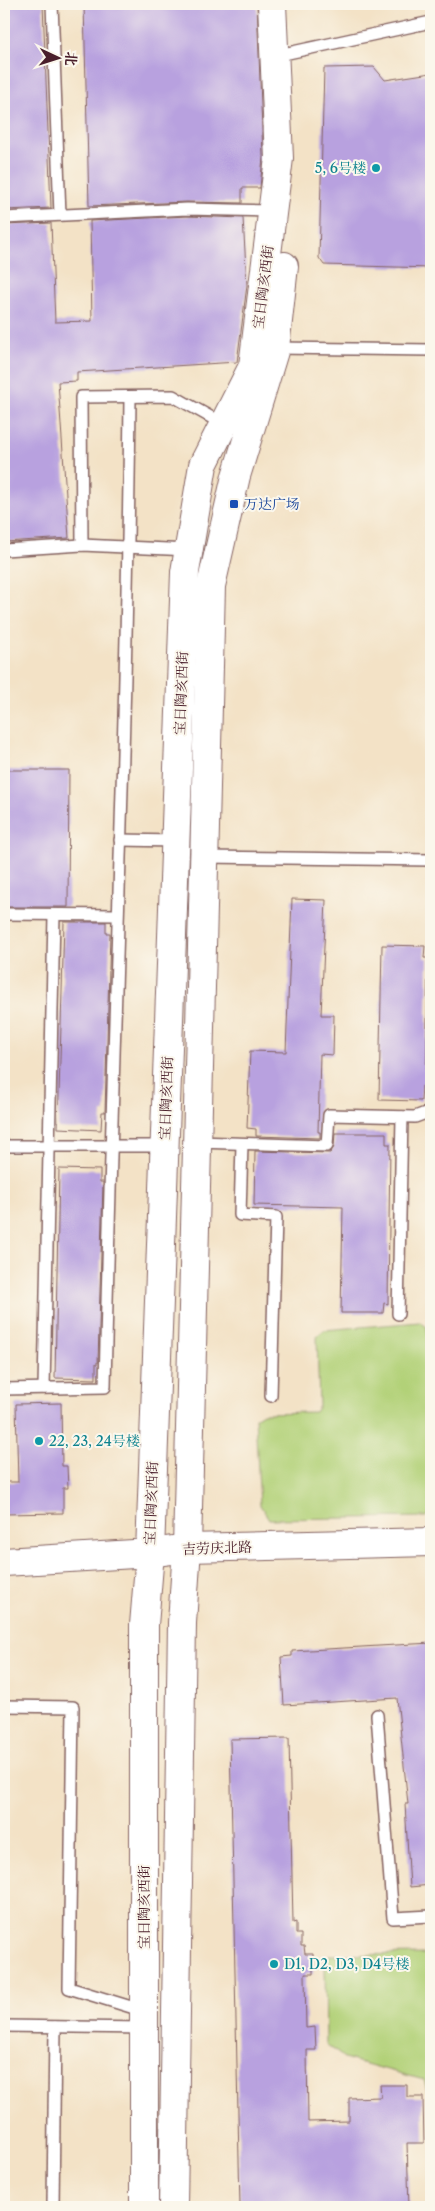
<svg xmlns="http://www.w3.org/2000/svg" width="435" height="2211" font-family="'Libre Caslon Text','Noto Serif SC',serif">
  <rect width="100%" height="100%" fill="#fbf7ec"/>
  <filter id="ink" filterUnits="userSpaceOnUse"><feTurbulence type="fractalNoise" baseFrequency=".02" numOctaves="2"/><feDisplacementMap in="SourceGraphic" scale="10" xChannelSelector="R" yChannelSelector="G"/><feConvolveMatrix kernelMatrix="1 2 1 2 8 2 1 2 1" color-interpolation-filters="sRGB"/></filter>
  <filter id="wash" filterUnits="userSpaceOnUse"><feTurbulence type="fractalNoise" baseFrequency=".0096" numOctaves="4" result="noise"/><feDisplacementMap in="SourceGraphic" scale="20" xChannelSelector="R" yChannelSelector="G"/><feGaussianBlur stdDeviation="1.12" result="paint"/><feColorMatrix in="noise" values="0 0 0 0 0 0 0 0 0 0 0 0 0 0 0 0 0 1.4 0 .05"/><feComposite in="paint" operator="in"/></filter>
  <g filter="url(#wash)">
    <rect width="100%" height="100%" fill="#f3e2c6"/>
    <g fill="#b2d178" stroke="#7e7852">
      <polygon points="420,1322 427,1327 431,1511 427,1517 269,1519 260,1505 255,1418 263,1413 315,1412 319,1406 317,1336 324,1330"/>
      <polygon points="431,1954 431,2106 424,2080 344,2058 326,2044 325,1960 329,1955"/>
    </g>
    <g id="blocks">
      <g fill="#b8a1df">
        <polygon points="4,4 43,4 51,208 4,210"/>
        <polygon points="84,4 257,4 263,157 260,188 242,188 242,203 187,202 89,206"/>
        <polygon points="374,67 385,80 431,73 431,268 324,265 319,258 324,68"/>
        <polygon points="187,216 243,218 247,285 237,362 77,372 77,381 58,382 69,538 4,542 4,225 51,223 55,322 92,321 90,221"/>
        <polygon points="4,770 69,770 68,907 4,907"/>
        <polygon points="292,899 326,900 321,1015 334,1015 333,1055 320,1054 318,1132 320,1132 320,1138 256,1136 256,1129 247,1128 250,1051 286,1052"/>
        <polygon points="64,922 106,922 106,933 110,933 105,1112 102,1112 101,1130 58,1128"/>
        <polygon points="382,945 425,946 424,958 428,958 426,1086 422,1086 421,1101 379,1100"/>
        <polygon points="335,1133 386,1133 386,1144 390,1144 388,1304 384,1303 383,1313 341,1313 343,1207 254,1205 255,1151 330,1153 334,1147"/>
        <polygon points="59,1169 100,1170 100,1182 103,1182 98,1363 96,1363 96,1379 55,1378"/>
        <polygon points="61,1403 62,1466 67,1466 68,1488 63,1488 63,1513 4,1514 4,1482 18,1482 16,1404"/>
        <polygon points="431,1643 431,1885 410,1887 405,1804 408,1804 397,1698 284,1705 281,1657 292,1656 292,1651"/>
        <polygon points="289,1738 293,1923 296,1922 296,1934 301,1934 301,1946 304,1946 305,1954 313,1954 313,1974 305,1974 306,2028 315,2027 316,2050 307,2050 308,2122 349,2121 349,2098 381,2097 380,2085 407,2085 407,2097 423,2097 424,2143 407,2143 409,2207 240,2207 230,1739"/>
      </g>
    </g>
  </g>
  <g filter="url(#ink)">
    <use href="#blocks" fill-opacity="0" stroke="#856361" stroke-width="1"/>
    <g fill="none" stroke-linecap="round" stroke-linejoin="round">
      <defs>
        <g id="service">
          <polyline points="52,4 60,215"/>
          <polyline points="288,53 431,22"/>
          <polyline points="4,218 187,209 272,211"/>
          <polyline points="276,348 431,350"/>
          <polyline points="82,545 81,397 173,396 223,424"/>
          <polyline points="4,550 82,545 189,550"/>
          <polyline points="120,840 175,841"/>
          <polyline points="204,857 431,860"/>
          <polyline points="4,914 117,915"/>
          <polyline points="197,1142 327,1146 329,1115 415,1117 431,1111"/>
          <polyline points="242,1144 240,1215 276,1217 271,1396"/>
          <polyline points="4,1146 164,1146"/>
          <polyline points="398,1314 402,1117"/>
          <polyline points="44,1388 54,915"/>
          <path d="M4,1389L105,1387C112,1057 127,727 130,397"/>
          <polyline points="4,1706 73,1707 69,1988 144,2011"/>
          <polyline points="377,1715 393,1918 431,1916"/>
          <polyline points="4,2026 144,2028"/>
          <polyline points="53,2207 55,2027"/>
        </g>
        <g id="tertiary">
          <polyline points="144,2207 144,1625 150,1553 185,572 203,465 253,366 279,158 272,4"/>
          <polyline points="173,2207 182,1623 187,1548 211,586 236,476 275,348 284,266"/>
        </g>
        <polyline id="secondary" points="4,1562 150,1553 187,1548 431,1542"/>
      </defs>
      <use href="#service" stroke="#856361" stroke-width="14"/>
      <use href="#tertiary" stroke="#856361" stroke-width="30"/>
      <use href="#secondary" stroke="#856361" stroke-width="30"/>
      <use href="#service" stroke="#fff" stroke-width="11"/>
      <use href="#tertiary" stroke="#fff" stroke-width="28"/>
      <use href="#secondary" stroke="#fff" stroke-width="28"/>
    </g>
  </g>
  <g fill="#0f9aa8" stroke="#fbf7ec" stroke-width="2">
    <circle cx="376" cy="168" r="5"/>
    <circle cx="39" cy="1441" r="5"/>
    <circle cx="274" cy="1964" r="5"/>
  </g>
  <rect fill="#1a4fb4" stroke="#fbf7ec" stroke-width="2" x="229" y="499" width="10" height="10" rx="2.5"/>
  <g text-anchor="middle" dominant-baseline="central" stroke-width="4" stroke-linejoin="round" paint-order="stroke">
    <g font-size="14" fill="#0d838f" stroke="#fbf7ec" text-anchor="start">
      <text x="366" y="168" text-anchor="end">5, 6号楼</text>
      <text x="49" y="1441">22, 23, 24号楼</text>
      <text x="284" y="1964">D1, D2, D3, D4号楼</text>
    </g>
    <g font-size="14" fill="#4a1f2b" stroke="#fbf7ec">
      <text transform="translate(263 287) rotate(-83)">宝日陶亥西街</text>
      <text transform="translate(181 693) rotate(-88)">宝日陶亥西街</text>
      <text transform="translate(166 1098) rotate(-88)">宝日陶亥西街</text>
      <text transform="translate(151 1503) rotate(-88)">宝日陶亥西街</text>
      <text transform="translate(217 1548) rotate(-2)">吉劳庆北路</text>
      <text transform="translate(144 1907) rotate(-90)">宝日陶亥西街</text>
    </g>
    <g font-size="14" fill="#164399" stroke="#fbf7ec" text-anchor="start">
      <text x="244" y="504">万达广场</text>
    </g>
  </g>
  <rect width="435" height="2211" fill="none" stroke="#fbf7ec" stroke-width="20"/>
  <g transform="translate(58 58) rotate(94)" stroke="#fbf7ec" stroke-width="4" paint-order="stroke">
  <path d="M0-4L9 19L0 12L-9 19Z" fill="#4a1f2b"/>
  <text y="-8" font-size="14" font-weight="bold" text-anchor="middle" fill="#4a1f2b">北</text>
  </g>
</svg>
